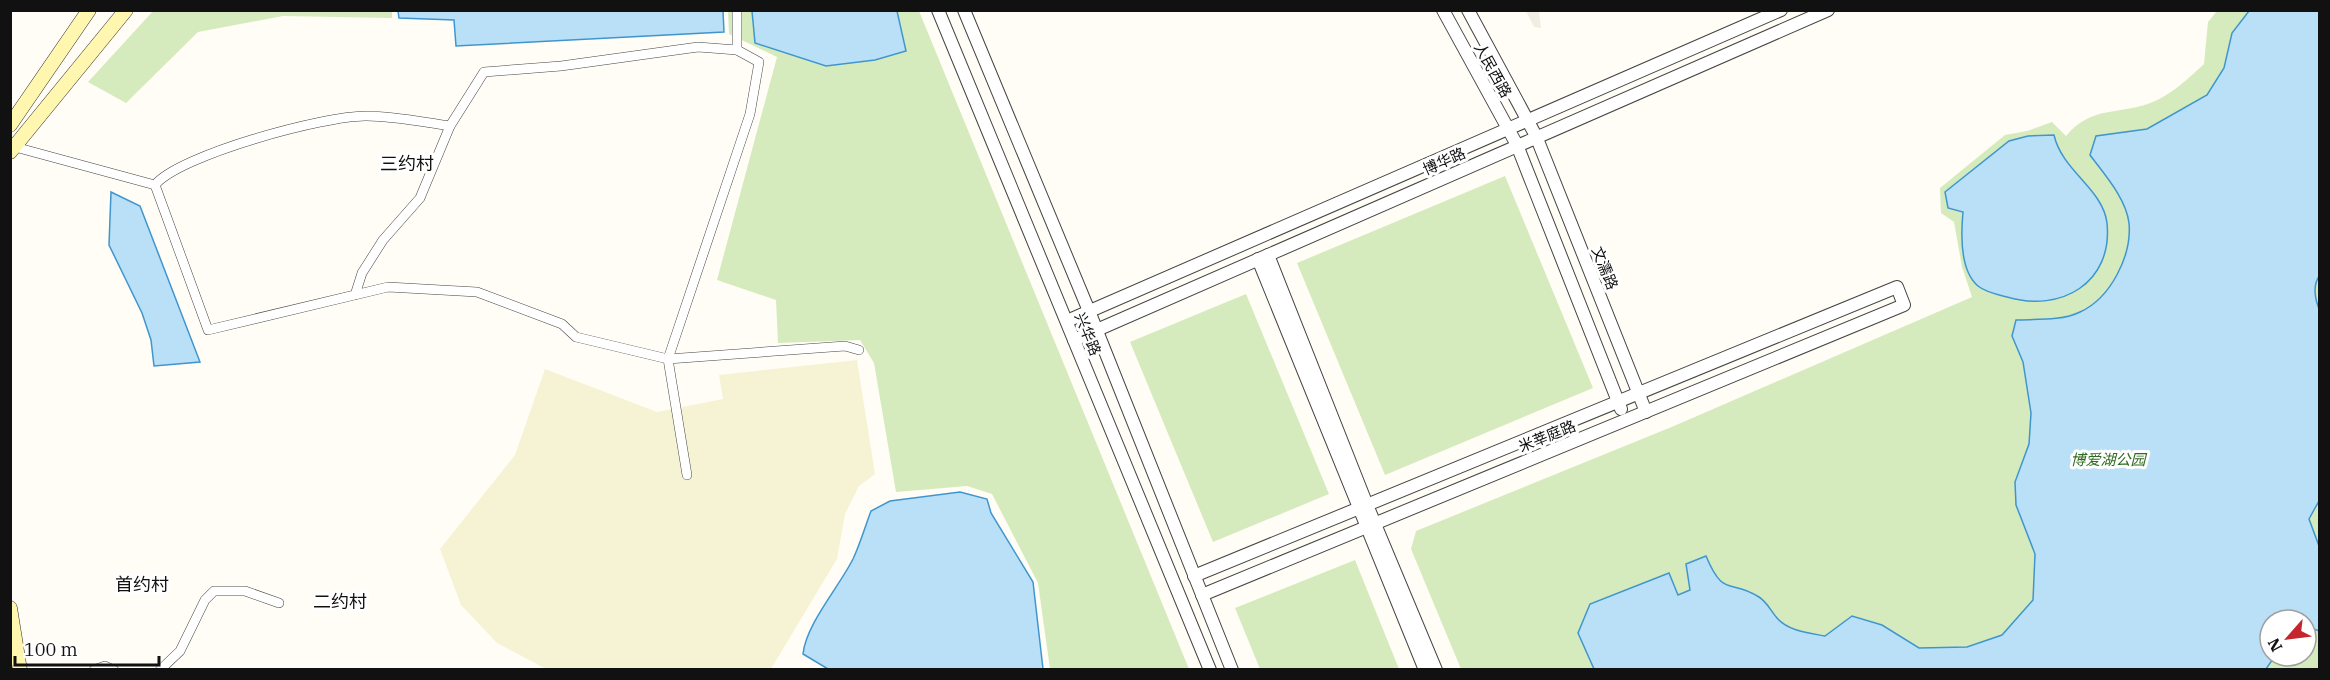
<svg xmlns="http://www.w3.org/2000/svg" width="2330" height="680" font-family="'IBM Plex Serif','Noto Sans SC',serif">
  <rect width="100%" height="100%" fill="#fffdf5"/>
  <polygon fill="#f6f3d4" points="857,360 875,474 859,486 845,514 837,559 771,669 546,669 497,643 461,605 440,549 515,455 545,369 657,412 723,399 719,375"/>
  <g fill="#d5ebbd" fill-rule="evenodd">
    <polygon points="154,10 392,10 392,18 283,16 198,32 126,103 88,82"/>
    <polygon points="728,11 919,11 1189,669 1050,669 1038,583 992,494 967,486 896,492 874,363 860,340 778,343 776,300 717,280 777,57 729,34"/>
    <path d="M2217,11H2319V669H1461L1411,549L1416,531L1674,426L1972,297L1962,267L1954,222L1941,213L1940,188L2005,135L2027,131L2052,122L2066,136C2092,104 2122,116 2155,101C2173,93 2189,78 2204,64L2208,22ZM2270,620H2306V656H2270Z"/>
    <polygon points="1505,176 1593,388 1385,475 1297,263"/>
    <polygon points="1246,294 1329,494 1213,542 1130,342"/>
    <polygon points="1355,560 1399,669 1260,669 1235,608"/>
  </g>
  <polygon fill="#f1ede2" points="1526,11 1539,11 1541,28 1534,27"/>
  <g fill="#b9e0f7" stroke="#3f96cf" stroke-width="1.5">
    <polygon points="398,11 723,11 724,32 456,46 454,20 399,18"/>
    <polygon points="752,11 897,11 906,51 875,60 826,66 755,43"/>
    <path d="M2249,11H2319L2320,275C2312,285 2315,300 2320,311V499L2309,519L2319,546V631L2306,626V620H2270V656H2275L2266,669H1594L1578,633L1590,604L1669,573L1678,595L1690,590L1686,564L1706,556C1724,599 1730,578 1759,597C1767,602 1771,611 1777,618C1788,631 1809,633 1825,636L1852,616L1882,625L1919,648L1967,647L2002,635L2033,600L2035,554L2016,505L2015,482L2029,444L2031,413L2023,362L2012,336L2016,320C2036,319 2062,321 2080,312C2111,298 2132,255 2129,223C2126,198 2104,174 2090,155L2096,136L2147,129L2207,95L2224,68L2232,33Z"/>
    <path d="M2054,135C2062,171 2103,189 2107,223C2113,283 2061,313 2007,297C1999,295 1985,292 1978,286C1959,270 1961,233 1963,212L1948,208L1945,192L2009,141L2028,136Z"/>
    <polygon points="111,192 140,206 200,362 154,366 151,340 142,313 109,245"/>
    <path d="M960,492L987,499L991,513L1033,582L1043,669H828L803,654C806,624 839,587 853,559C860,544 865,527 871,511L890,501Z"/>
  </g>
  <g fill="none" stroke-linecap="round" stroke-linejoin="round">
    <defs>
      <g id="minor">
        <polyline points="737,10 737,50"/>
        <polyline points="15,147 155,185"/>
        <polyline points="155,185 208,330 388,287 477,292 562,324 576,337 668,359 750,114 759,62 737,50 698,47 561,66 484,72 450,126 420,198 383,240 362,273 355,295"/>
        <path d="M155,185C179,155 326,115 367,116C394,116 422,122 450,126"/>
        <polyline points="687,475 668,359 845,346 859,350"/>
        <polyline points="94,670 105,666 114,670"/>
        <polyline points="160,670 180,651 205,600 214,591 245,591 279,603"/>
      </g>
      <g id="tertiary">
        <polyline points="938,10 1210,670"/>
        <polyline points="964,10 1089,311 1232,670"/>
        <polyline points="1443,10 1517,145 1621,409"/>
        <polyline points="1468,10 1536,136 1646,412"/>
        <polyline points="1268,255 1367,505 1436,670"/>
        <polyline points="1258,259 1425,670"/>
        <polyline points="1067,321 1781,10"/>
        <polyline points="1074,340 1828,10"/>
        <polyline points="1194,576 1897,287 1904,305 1202,595"/>
      </g>
      <g id="secondary">
        <polyline points="10,125 89,10"/>
        <polyline points="10,152 126,10"/>
        <polyline points="10,608 20,670"/>
      </g>
    </defs>
    <use href="#minor" stroke="#444" stroke-width="10"/>
    <use href="#tertiary" stroke="#444" stroke-width="14"/>
    <use href="#secondary" stroke="#333" stroke-width="15"/>
    <use href="#minor" stroke="#fff" stroke-width="9"/>
    <use href="#tertiary" stroke="#fff" stroke-width="12"/>
    <use href="#secondary" stroke="#fff6b0" stroke-width="14"/>
  </g>
  <g text-anchor="middle" dominant-baseline="central" stroke-width="6" stroke-linejoin="round" paint-order="stroke">
    <g font-size="15" fill="#111" stroke="#fff">
      <text transform="translate(1493 70) rotate(61)">人民西路</text>
      <text transform="translate(1444 161) rotate(-24)">博华路</text>
      <text transform="translate(1605 268) rotate(68)">文濡路</text>
      <text transform="translate(1088 334) rotate(68)">兴华路</text>
      <text transform="translate(1547 436) rotate(-22)">米莘庭路</text>
    </g>
    <g font-size="15" font-style="italic" fill="#2f6b1f" stroke="#fff">
      <text x="2108" y="459">博爱湖公园</text>
    </g>
    <g font-size="18" fill="#111" stroke="#fff">
      <text x="407" y="163">三约村</text>
      <text x="142" y="584">首约村</text>
      <text x="340" y="601">二约村</text>
    </g>
  </g>
  <rect width="2330" height="680" fill="none" stroke="#111111" stroke-width="24"/>
  <g transform="translate(2288 638) rotate(242)"><circle r="28" fill="#ffffff" stroke="#a0a0a0" stroke-width="1.5"/>
  <path d="M0-4.5L10 22L0 15L-10 22Z" fill="#c4262e"/>
  <text y="-9" font-size="16" font-weight="bold" text-anchor="middle" fill="#111111">N</text>
  </g>
  <path d="M15 656v9h144v-9" fill="none" stroke="#111111" stroke-width="3"/>
  <text x="24" y="656" font-size="18" fill="#111111" stroke="#ffffff" stroke-width="4.5" paint-order="stroke">100 m</text>
</svg>
